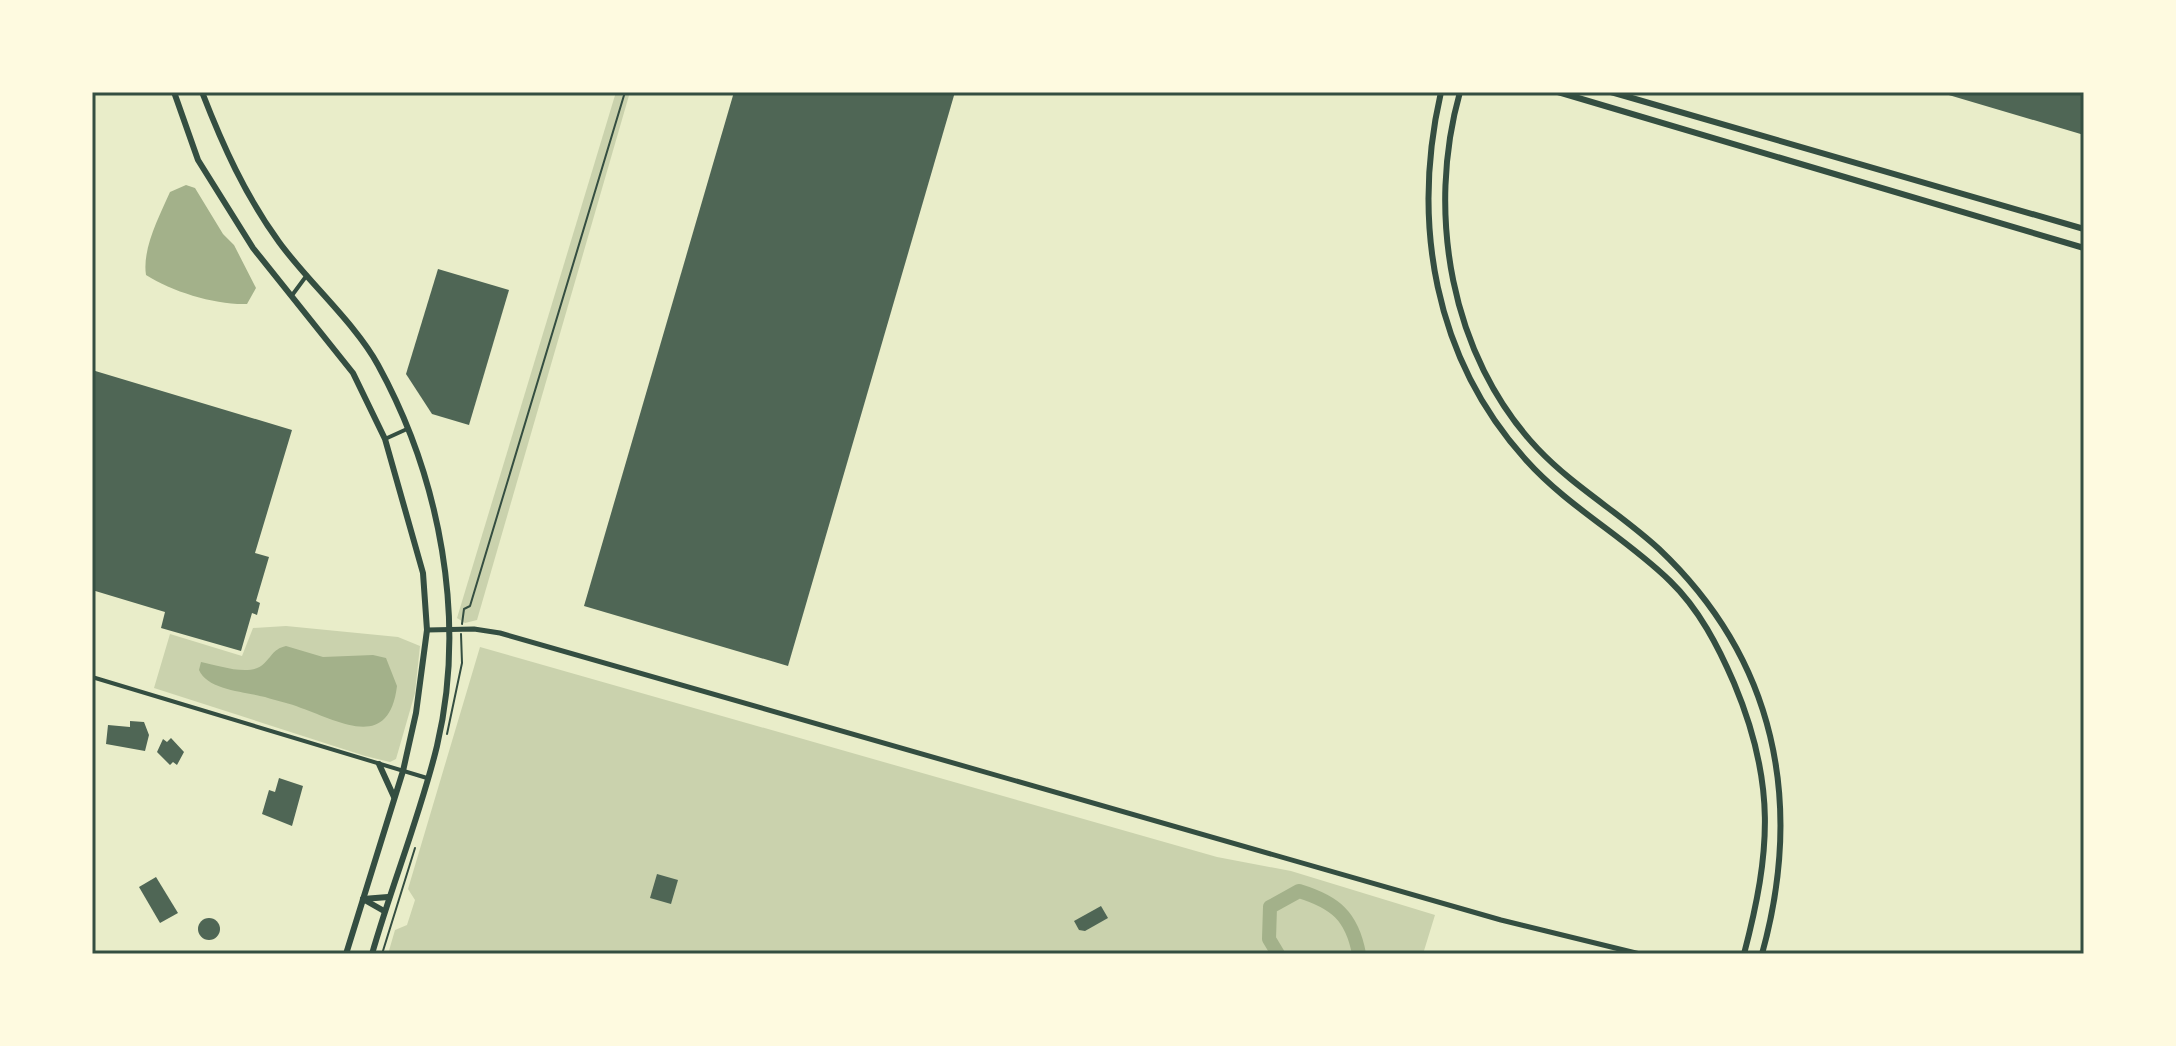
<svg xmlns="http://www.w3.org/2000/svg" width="2176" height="1046" font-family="Rubik,sans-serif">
  <rect width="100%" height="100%" fill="#e9edc9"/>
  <g fill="#cad2ad">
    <polygon points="616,92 630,92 477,620 465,623 457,618"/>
    <polygon points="286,626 398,637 420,646 415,693 396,759 390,762 365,756 154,688 170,634 242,656 253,628"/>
    <polygon points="480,647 1217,857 1291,871 1435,915 1423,954 388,954 395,930 407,925 415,900 408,889"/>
  </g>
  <g fill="#a3b18a">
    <path d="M186,185L195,188L223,234L234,245L256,288L247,304C215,305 173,292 146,275C142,249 159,217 170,192Z"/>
    <path d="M286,646L323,657L373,655L386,658L397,686C389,752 339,721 301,708C290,703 277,701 265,697C246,692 207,690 199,670L201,662C217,665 247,676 261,666C271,659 272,649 286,646Z"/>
  </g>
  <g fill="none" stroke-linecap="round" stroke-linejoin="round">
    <path stroke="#a3b18a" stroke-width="14" d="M1278,954L1269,939L1270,907L1299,891C1335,902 1352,916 1359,954"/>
  </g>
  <g fill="#4f6655">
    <polygon points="734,92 955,92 788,666 584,606"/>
    <polygon points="2084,92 2084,135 1942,93 1942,92"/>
    <polygon points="438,269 509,290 469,425 432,414 406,374"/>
    <polygon points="92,370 292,430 255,553 269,557 256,601 260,603 257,615 252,613 241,651 161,628 165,612 92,590"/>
    <polygon points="130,721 144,722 149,735 145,751 106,744 108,725 130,727"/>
    <polygon points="171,738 184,752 177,765 173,762 170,765 157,752 163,739 167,742"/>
    <polygon points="279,778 303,786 292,826 262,814 269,790 275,792"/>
    <polygon points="657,874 678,880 671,904 650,898"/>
    <polygon points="156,877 178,913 160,923 139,887"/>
    <polygon points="1101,906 1108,918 1085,931 1079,930 1074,921"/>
    <circle cx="209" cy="929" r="11"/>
  </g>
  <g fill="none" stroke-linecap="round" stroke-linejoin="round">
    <g stroke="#344e41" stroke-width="2">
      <polyline points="462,624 464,609 470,606 625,92"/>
      <polyline points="447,734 462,663 461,634"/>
      <polyline points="382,954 415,848"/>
    </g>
    <g stroke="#344e41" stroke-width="4">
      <polyline points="293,294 307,275"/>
      <polyline points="385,439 407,429"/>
      <polyline points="92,677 427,778"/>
    </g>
    <polyline stroke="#344e41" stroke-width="5" points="427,630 474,629 500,633 1501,920 1640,954"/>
    <g stroke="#344e41" stroke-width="6">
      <polyline points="174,92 198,160 253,248 353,373 385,439 423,573 427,630 416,713 403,771 346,954"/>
      <path d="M202,92C223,146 245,195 279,242C308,282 355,323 378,365C440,478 467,619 437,746C420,816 392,884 372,954"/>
      <path d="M1441,92C1411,223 1434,358 1526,460C1568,507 1625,537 1670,581C1699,609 1718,646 1734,683C1776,783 1771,851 1744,954"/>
      <path d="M1460,92C1426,212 1450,356 1538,449C1574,487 1620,513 1659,549C1776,660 1804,802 1762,954"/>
      <polyline points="1558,92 2084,248"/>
      <polyline points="1611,92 2084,229"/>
      <polyline points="379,764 394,797"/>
      <polyline points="363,899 388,897"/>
      <polyline points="363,899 384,911"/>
    </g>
  </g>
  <rect width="2176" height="1046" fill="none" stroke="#fefae0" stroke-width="188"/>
  <rect x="94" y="94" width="1988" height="858" fill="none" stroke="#344e41" stroke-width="3"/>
</svg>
